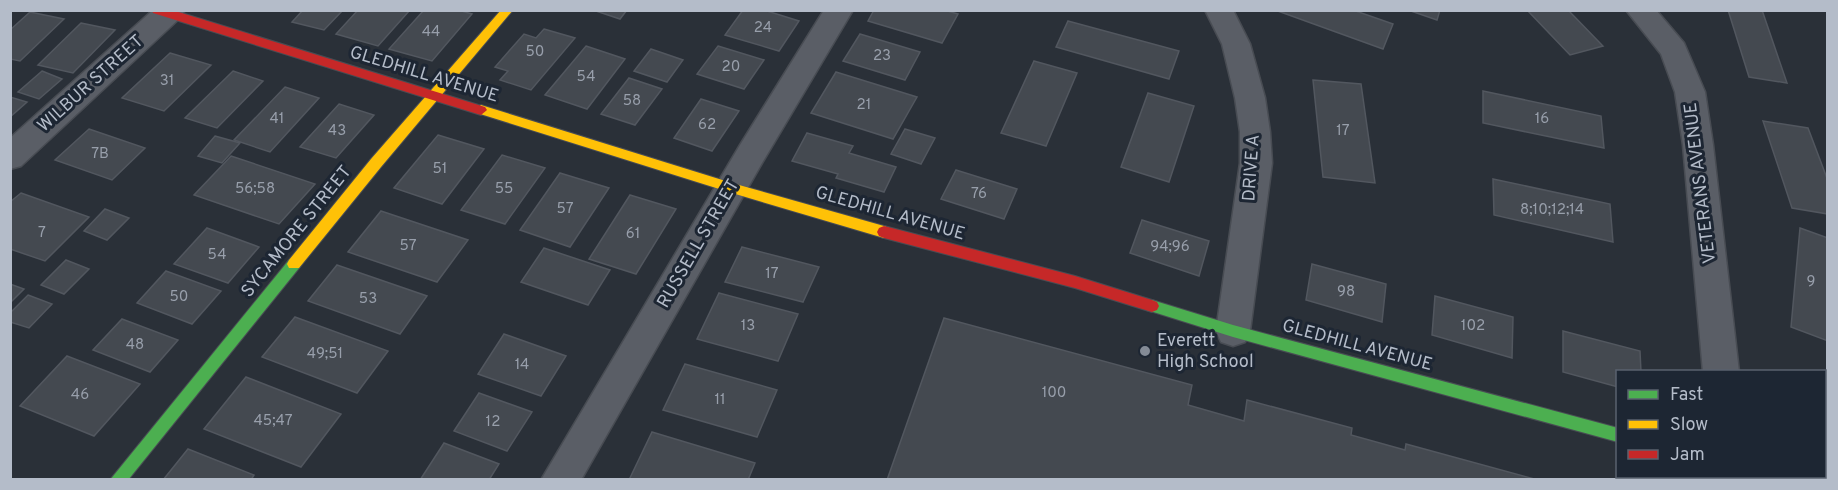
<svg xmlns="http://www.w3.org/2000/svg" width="1838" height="490" font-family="Overpass,sans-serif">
  <rect width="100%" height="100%" fill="#2a3038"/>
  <g fill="#444950" stroke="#52575f" stroke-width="1.5">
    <polygon points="303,10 343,10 324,30 292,22"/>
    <polygon points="358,10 410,10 378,46 336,34"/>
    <polygon points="424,10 458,10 472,14 432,61 389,49"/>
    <polygon points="593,10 627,10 620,19"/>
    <polygon points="743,10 764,10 799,21 779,51 725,35"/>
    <polygon points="874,10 944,10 958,14 942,43 868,21"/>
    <polygon points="1275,10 1353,10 1393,24 1383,49"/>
    <polygon points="1408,10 1440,10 1437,20"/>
    <polygon points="1527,10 1568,10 1603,46 1570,55"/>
    <polygon points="1728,10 1762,10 1787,83 1749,77"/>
    <polygon points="30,12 64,19 20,61 10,59 10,30"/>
    <polygon points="1068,21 1179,51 1169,79 1056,47"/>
    <polygon points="81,23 115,30 73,73 38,65"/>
    <polygon points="544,29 575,38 531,90 500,80 508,71 495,67 524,34 536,38"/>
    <polygon points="860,34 920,52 905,80 843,61"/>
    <polygon points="586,46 625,59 587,109 545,95"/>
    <polygon points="718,46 764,60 744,89 697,74"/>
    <polygon points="651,49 683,60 667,82 634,71"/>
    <polygon points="170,53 211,65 164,111 122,98"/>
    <polygon points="1034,61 1077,73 1046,146 1001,133"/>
    <polygon points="42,71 62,79 39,99 18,92"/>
    <polygon points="233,71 263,81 217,128 185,118"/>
    <polygon points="836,72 917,97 893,139 811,113"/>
    <polygon points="629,78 662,89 635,125 601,114"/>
    <polygon points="1313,80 1361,84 1375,183 1323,177"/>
    <polygon points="285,87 319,98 270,152 234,140"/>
    <polygon points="1483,91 1601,116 1604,148 1483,123"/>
    <polygon points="1148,93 1194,106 1169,182 1121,167"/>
    <polygon points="10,97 27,102 10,117"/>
    <polygon points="701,99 739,111 712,151 674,138"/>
    <polygon points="339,104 374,115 336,158 300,147"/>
    <polygon points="1763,121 1808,128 1828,181 1828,214 1792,208"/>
    <polygon points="89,129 145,148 112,180 55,160"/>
    <polygon points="905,129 935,138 921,164 891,154"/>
    <polygon points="807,133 853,146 849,153 896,167 884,192 836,178 838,174 792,161"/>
    <polygon points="438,135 484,149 442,204 394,188"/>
    <polygon points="215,136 240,143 222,163 198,156"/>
    <polygon points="502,155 545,168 505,224 461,210"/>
    <polygon points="231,156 315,184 279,224 194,195"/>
    <polygon points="956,170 1017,189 1004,219 941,199"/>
    <polygon points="560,173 609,188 570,247 520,230"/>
    <polygon points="1493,179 1610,204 1613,242 1494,215"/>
    <polygon points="21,193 89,217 45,261 10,249 10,202"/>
    <polygon points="630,195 676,209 636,274 589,259"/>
    <polygon points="105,209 129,218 107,240 84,231"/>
    <polygon points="381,211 468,240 437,282 348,252"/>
    <polygon points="1142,220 1209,241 1199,276 1130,253"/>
    <polygon points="207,228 259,247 228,283 174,264"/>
    <polygon points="1800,228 1828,238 1828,341 1791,327"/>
    <polygon points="742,247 819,267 803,302 725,282"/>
    <polygon points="544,248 610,270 588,305 521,282"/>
    <polygon points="66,260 89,269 64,294 41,285"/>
    <polygon points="1312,264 1386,284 1382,322 1306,300"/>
    <polygon points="337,265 427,296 400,334 308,301"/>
    <polygon points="166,271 221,291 192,324 137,303"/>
    <polygon points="10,284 24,289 10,303"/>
    <polygon points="719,293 798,314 778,361 697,339"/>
    <polygon points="28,295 52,304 29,328 10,322 10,313"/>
    <polygon points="1435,296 1513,317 1512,358 1432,335"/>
    <polygon points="295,317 388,351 357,393 262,357"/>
    <polygon points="944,318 1192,385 1188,405 1244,421 1247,400 1352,428 1351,435 1405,450 1406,444 1538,480 887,480"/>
    <polygon points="122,319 178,340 150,372 93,350"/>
    <polygon points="1563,331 1640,351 1641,372 1618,372 1618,387 1563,372"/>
    <polygon points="504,334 566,356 541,396 478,374"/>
    <polygon points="67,356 140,384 94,436 20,406"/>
    <polygon points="685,364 777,390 757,437 663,410"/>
    <polygon points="246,377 341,414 301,467 204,429"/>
    <polygon points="1824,387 1828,388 1828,423 1824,422"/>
    <polygon points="479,393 532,412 507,451 454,431"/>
    <polygon points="652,432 755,463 748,480 629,480"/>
    <polygon points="444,443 499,464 489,480 420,480"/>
    <polygon points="188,449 254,475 251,480 163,480"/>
  </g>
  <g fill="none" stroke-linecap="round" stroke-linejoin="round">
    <defs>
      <g id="street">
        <polygon points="153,10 185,10 181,17 21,166 10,169 10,138"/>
        <polygon points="824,10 853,10 762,163 581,480 541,480 740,145"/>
        <polygon points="1205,10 1233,10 1250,44 1265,98 1270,132 1272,163 1250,331 1245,342 1233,346 1221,342 1216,331 1240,163 1240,132 1235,98 1222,44"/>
        <polygon points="1626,10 1656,10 1684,43 1705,92 1713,145 1739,372 1703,372 1683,145 1675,92 1661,54"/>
      </g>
      <g id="fast">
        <polygon points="294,258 299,260 301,264 299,268 128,480 110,480 289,260"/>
        <polygon points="1152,300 1233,325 1618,428 1618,442 1233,337 1147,310 1145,306 1147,302"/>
        <polygon points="1765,476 1791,476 1793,480 1767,480"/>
      </g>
      <g id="slow">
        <polygon points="501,10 513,10 381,167 299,268 289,268 287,264 289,260 371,159"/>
        <polygon points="481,105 732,183 884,226 889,228 891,232 889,236 884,238 732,193 477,113 475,110"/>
      </g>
      <g id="jam">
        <polygon points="152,10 172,10 485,107 487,110 481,115 153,13"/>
        <polygon points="884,226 1075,276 1152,300 1157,302 1159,306 1157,310 1152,312 1075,288 884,238 879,236 877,232 879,228"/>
      </g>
    </defs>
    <use href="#street" stroke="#484c53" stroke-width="3"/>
    <use href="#fast" stroke="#484c53" stroke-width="2"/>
    <use href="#slow" stroke="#484c53" stroke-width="2"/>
    <use href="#jam" stroke="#484c53" stroke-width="2"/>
    <use href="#street" fill="#5a5e66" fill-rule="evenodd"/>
    <use href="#fast" fill="#4caf50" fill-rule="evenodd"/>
    <use href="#slow" fill="#ffc107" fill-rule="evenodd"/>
    <use href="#jam" fill="#c62828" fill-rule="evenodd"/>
  </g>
  <circle fill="#848b96" stroke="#1d2633" stroke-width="2" cx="1145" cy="351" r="6"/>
  <g text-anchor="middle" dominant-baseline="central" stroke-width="6" stroke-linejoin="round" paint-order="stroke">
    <g font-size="15" fill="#989fab">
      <text x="763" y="28">24</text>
      <text x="431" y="32">44</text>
      <text x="535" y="52">50</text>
      <text x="882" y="56">23</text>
      <text x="731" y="67">20</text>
      <text x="586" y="77">54</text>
      <text x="167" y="81">31</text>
      <text x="632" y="101">58</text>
      <text x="864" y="105">21</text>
      <text x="277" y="119">41</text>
      <text x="1542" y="119">16</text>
      <text x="707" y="125">62</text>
      <text x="337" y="131">43</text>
      <text x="1343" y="131">17</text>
      <text x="100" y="154">7B</text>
      <text x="440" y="169">51</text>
      <text x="255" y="189">56;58</text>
      <text x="504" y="189">55</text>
      <text x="979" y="194">76</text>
      <text x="565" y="209">57</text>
      <text x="1552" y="210">8;10;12;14</text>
      <text x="42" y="233">7</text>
      <text x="633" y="234">61</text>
      <text x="408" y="246">57</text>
      <text x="1170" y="247">94;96</text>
      <text x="217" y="255">54</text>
      <text x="772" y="274">17</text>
      <text x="1811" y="282">9</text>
      <text x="1346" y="292">98</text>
      <text x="179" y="297">50</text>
      <text x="368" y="299">53</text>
      <text x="748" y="326">13</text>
      <text x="1473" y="326">102</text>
      <text x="135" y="345">48</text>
      <text x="325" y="354">49;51</text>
      <text x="522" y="365">14</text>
      <text x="1054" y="393">100</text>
      <text x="80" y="395">46</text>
      <text x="720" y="400">11</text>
      <text x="273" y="421">45;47</text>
      <text x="493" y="422">12</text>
    </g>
    <g font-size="18" fill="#b4bcc9" stroke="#1d2633">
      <text transform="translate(424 75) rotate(17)">GLEDHILL AVENUE</text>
      <text transform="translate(91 84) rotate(-42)">WILBUR STREET</text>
      <text transform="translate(1252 168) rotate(-86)">DRIVE A</text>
      <text transform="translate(1701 183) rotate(-97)">VETERANS AVENUE</text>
      <text transform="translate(890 214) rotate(16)">GLEDHILL AVENUE</text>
      <text transform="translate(297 232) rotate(-51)">SYCAMORE STREET</text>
      <text transform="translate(699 244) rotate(-60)">RUSSELL STREET</text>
      <text transform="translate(1357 346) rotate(15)">GLEDHILL AVENUE</text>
    </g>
    <g font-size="18" fill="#b4bcc9" stroke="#1d2633" text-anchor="start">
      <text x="1157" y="341">Everett<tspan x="1157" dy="21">High School</tspan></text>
    </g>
  </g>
  <rect width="1838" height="490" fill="none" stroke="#b4bcc9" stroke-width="24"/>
  <rect x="1616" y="370" width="210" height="108" fill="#1d2633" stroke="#59626f" stroke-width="1.5"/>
  <rect x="1628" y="390" width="30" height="9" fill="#4caf50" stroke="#59626f" stroke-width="1.5"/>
  <text x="1670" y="400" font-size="18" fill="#b4bcc9">Fast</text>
  <rect x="1628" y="420" width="30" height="9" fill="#ffc107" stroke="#59626f" stroke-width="1.5"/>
  <text x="1670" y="430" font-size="18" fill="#b4bcc9">Slow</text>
  <rect x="1628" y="450" width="30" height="9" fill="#c62828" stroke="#59626f" stroke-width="1.5"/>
  <text x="1670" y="460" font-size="18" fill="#b4bcc9">Jam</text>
</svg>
